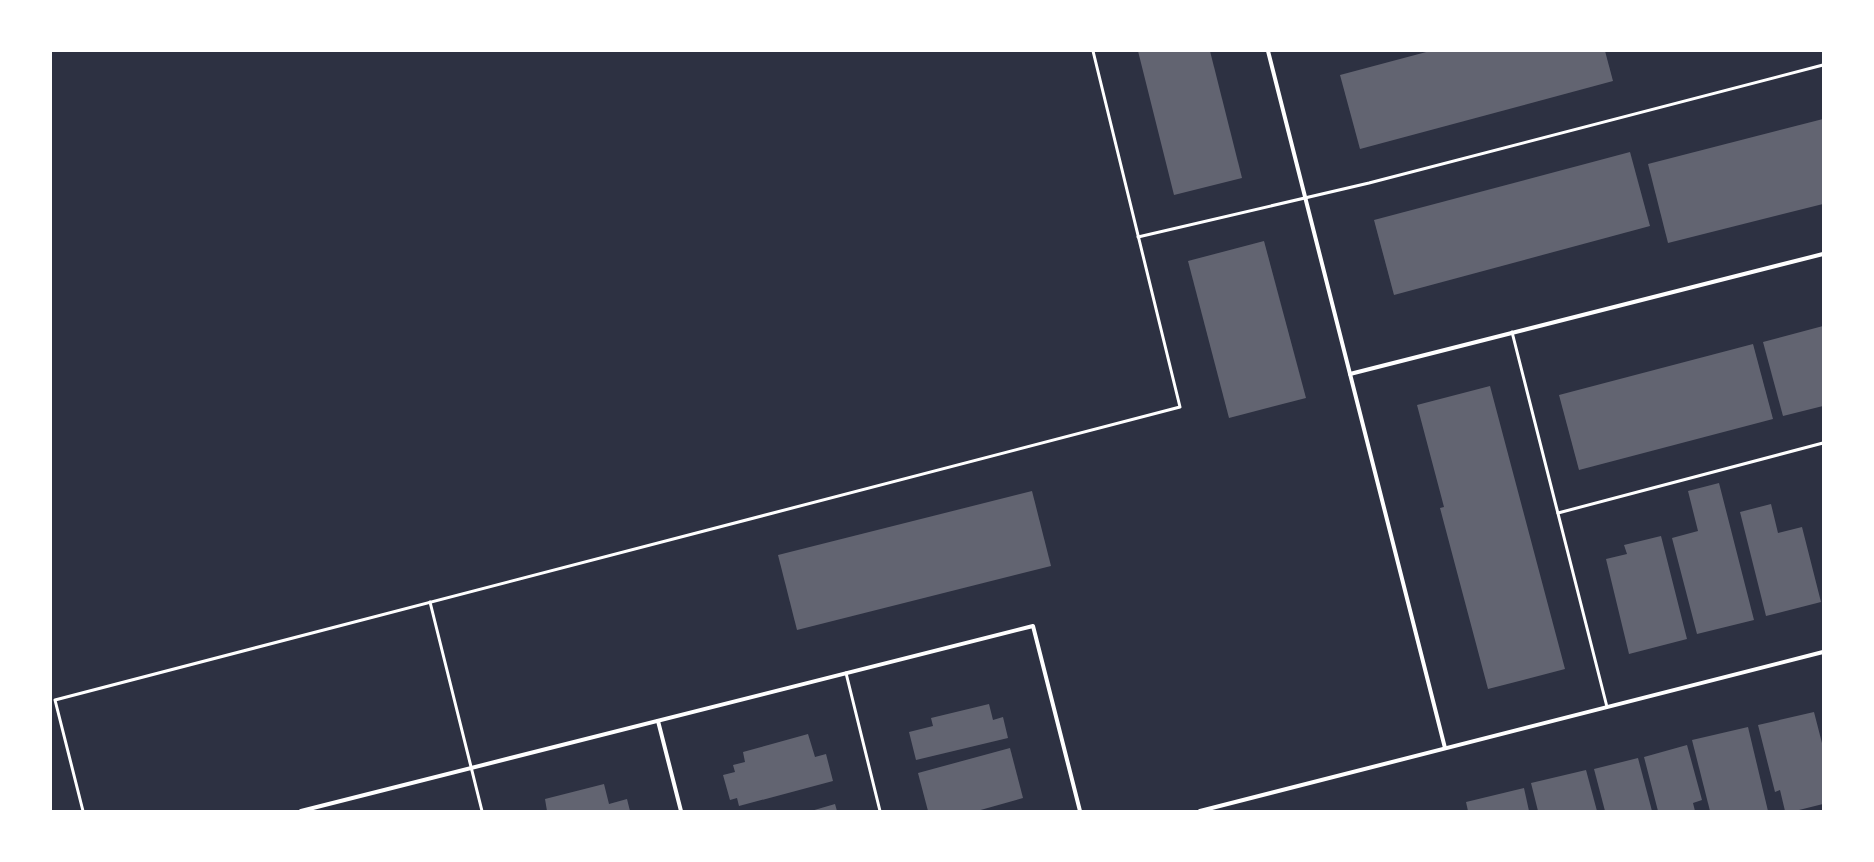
<svg xmlns="http://www.w3.org/2000/svg" width="1874" height="862" font-family="Commissioner,sans-serif">
  <rect width="100%" height="100%" fill="#2d3142"/>
  <g fill="#626471">
    <polygon points="1138,51 1210,51 1242,178 1174,195"/>
    <polygon points="1430,51 1605,51 1613,81 1360,149 1340,75"/>
    <polygon points="1823,119 1823,204 1668,243 1648,164"/>
    <polygon points="1630,152 1650,226 1394,295 1374,220"/>
    <polygon points="1264,241 1306,398 1229,418 1188,261"/>
    <polygon points="1823,326 1823,406 1783,416 1763,342"/>
    <polygon points="1753,344 1773,419 1579,470 1559,395"/>
    <polygon points="1490,386 1565,669 1488,689 1440,508 1444,507 1417,405"/>
    <polygon points="1719,483 1754,620 1697,634 1672,538 1698,531 1688,491"/>
    <polygon points="1032,491 1051,566 797,630 778,555"/>
    <polygon points="1771,504 1778,533 1802,527 1821,602 1766,616 1740,512"/>
    <polygon points="1661,536 1687,639 1629,654 1606,559 1627,554 1624,545"/>
    <polygon points="989,704 993,720 1003,717 1008,738 916,760 909,732 933,726 931,718"/>
    <polygon points="1814,712 1823,747 1823,804 1795,811 1785,811 1780,790 1775,792 1758,725"/>
    <polygon points="1748,727 1768,811 1710,811 1692,740"/>
    <polygon points="808,734 815,757 826,754 833,781 739,806 737,798 730,800 723,775 735,772 733,765 745,762 743,752"/>
    <polygon points="1687,745 1702,800 1693,803 1695,811 1658,811 1644,757"/>
    <polygon points="1010,748 1023,798 977,811 928,811 918,773"/>
    <polygon points="1638,758 1652,811 1605,811 1594,769"/>
    <polygon points="1586,770 1597,811 1538,811 1531,783"/>
    <polygon points="604,784 609,804 627,799 630,811 547,811 545,799"/>
    <polygon points="1524,788 1529,811 1468,811 1466,802"/>
    <polygon points="835,804 837,811 811,811"/>
  </g>
  <g fill="none" stroke-linecap="round" stroke-linejoin="round">
    <g stroke="#fff" stroke-width="3">
      <polyline points="1138,237 1369,183 1823,65"/>
      <polyline points="1512,332 1607,707"/>
      <polyline points="1558,513 1823,443"/>
      <polyline points="430,602 482,811"/>
      <polyline points="846,673 880,811"/>
      <polyline points="83,811 55,700 1180,407 1093,51"/>
    </g>
    <g stroke="#fff" stroke-width="4">
      <polyline points="1268,51 1445,748"/>
      <polyline points="1350,374 1823,254"/>
      <polyline points="658,721 681,811"/>
      <polyline points="301,811 1033,626 1080,811"/>
      <polyline points="1200,811 1823,652"/>
    </g>
  </g>
  <rect width="1874" height="862" fill="none" stroke="#ffffff" stroke-width="104"/>
</svg>
